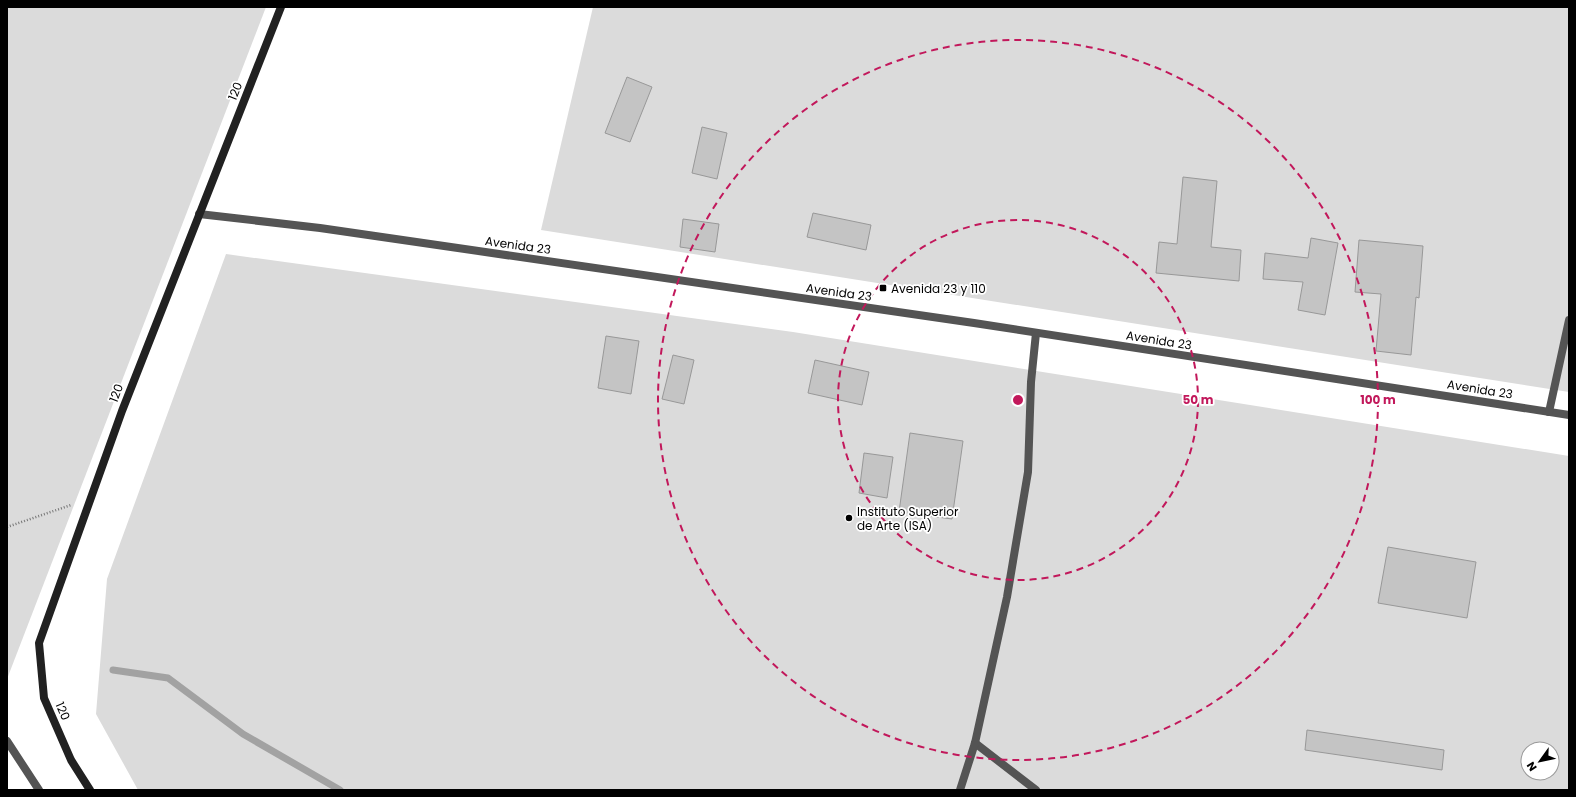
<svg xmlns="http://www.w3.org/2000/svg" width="1576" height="797" font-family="Poppins,sans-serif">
  <rect width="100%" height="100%" fill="#fff"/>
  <g fill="#dbdbdb" fill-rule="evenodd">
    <polygon points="7,7 266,7 7,679"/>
    <polygon points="593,7 1569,7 1569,392 541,230"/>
    <path d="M226,254L793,332L1569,456V790H138L96,714L107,579ZM1528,749H1552V773H1528Z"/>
  </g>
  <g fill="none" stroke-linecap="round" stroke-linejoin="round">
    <polyline stroke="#a2a2a2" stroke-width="7" points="113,670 168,678 243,734 340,790"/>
  </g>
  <g fill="#c4c4c4" stroke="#989898">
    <polygon points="627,77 652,87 630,142 605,133"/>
    <polygon points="702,127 727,133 717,179 692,173"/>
    <polygon points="1183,177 1217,181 1211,247 1241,250 1239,281 1156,273 1159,242 1177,244"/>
    <polygon points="813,213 871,225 866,250 807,237"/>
    <polygon points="683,219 719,224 715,252 680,247"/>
    <polygon points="1311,238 1338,243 1325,315 1298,310 1303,282 1263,279 1265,253 1308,258"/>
    <polygon points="1359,240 1423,246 1419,298 1416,297 1411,355 1376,351 1381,294 1355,292"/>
    <polygon points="606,336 639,341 631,394 598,388"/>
    <polygon points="673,355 694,360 684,404 662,399"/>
    <polygon points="815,360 869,372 862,405 808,393"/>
    <polygon points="910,433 963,441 952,519 899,512"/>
    <polygon points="864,453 893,457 887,498 859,493"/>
    <polygon points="1388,547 1476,562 1467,618 1378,603"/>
    <polygon points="1307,730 1444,750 1442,770 1305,750"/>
  </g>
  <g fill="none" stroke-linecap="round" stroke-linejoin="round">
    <polyline stroke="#767676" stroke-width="2.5" stroke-dasharray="1 2" stroke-linecap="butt" points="7,527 71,505"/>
    <g stroke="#545454" stroke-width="8">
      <polyline points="975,743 1036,790"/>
      <polyline points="960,790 975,743 1007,597 1028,472 1031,382 1036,333"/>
    </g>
    <g stroke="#545454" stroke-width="8">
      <polyline points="199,214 320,228 974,323 1569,415"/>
      <polyline points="1549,412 1569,320"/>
      <polyline points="7,741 39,790"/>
    </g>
    <polyline stroke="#212121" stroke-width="8" points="90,790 71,760 44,698 39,643 122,411 281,7"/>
  </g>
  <g fill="none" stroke="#c2185b" stroke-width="2" stroke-dasharray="7 5">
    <circle cx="1018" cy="400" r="180"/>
    <circle cx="1018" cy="400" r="360"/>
  </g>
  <g fill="#000" stroke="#fff" stroke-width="1.5">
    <rect x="879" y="284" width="8" height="8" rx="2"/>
    <circle cx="849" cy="518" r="4"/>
  </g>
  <g text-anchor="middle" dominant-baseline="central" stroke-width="3.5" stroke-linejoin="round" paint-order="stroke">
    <g font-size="12" fill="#000" stroke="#fff">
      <text transform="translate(235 91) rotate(-68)">120</text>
      <text transform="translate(518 245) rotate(8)">Avenida 23</text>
      <text transform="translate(839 292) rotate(8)">Avenida 23</text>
      <text transform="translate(1159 340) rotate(9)">Avenida 23</text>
      <text transform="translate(1480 389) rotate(9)">Avenida 23</text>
      <text transform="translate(116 393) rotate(-69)">120</text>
      <text transform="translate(63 711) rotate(67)">120</text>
    </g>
    <g font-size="12" fill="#000" stroke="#fff" text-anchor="start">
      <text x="891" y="288">Avenida 23 y 110</text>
      <text x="857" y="511">Instituto Superior<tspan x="857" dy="14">de Arte (ISA)</tspan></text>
    </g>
  </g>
  <circle cx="1018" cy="400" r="6" fill="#c2185b" stroke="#fff" stroke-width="2"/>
  <g font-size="12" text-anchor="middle" font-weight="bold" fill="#c2185b" stroke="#fff" stroke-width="3.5" stroke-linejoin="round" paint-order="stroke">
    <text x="1198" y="404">50 m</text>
    <text x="1378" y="404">100 m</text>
  </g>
  <rect width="1576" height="797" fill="none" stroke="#000000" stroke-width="16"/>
  <g transform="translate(1540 761) rotate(237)"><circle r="19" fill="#ffffff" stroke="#999999"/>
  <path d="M0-3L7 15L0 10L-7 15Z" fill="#000000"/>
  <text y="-6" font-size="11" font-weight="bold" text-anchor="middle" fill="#000000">N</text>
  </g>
</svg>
